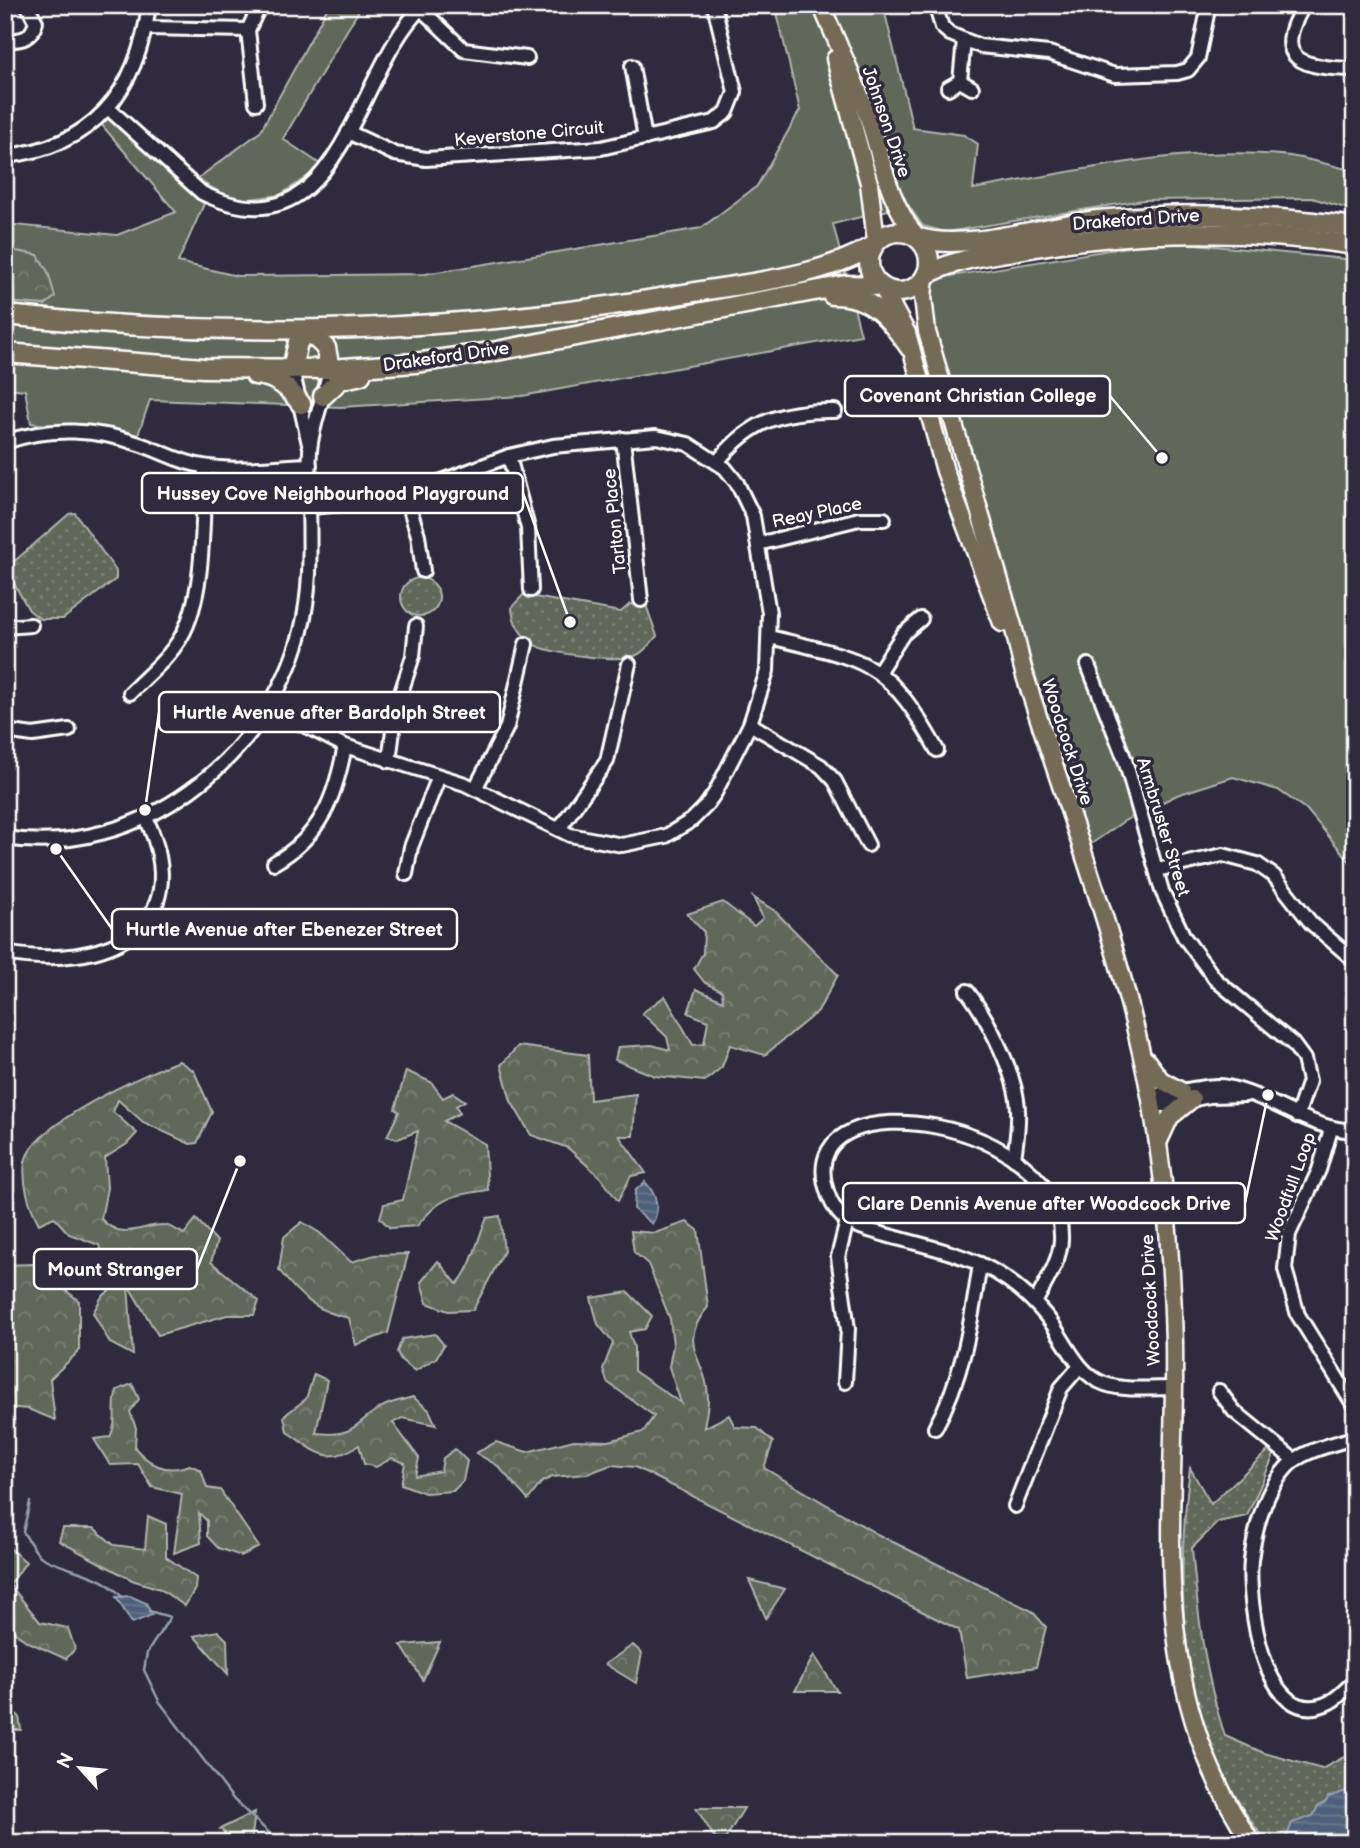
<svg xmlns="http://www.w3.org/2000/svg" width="1360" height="1848" font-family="'Balsamiq Sans',sans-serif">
  <defs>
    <pattern id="forest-crowns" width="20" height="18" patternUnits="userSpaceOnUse" patternTransform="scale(1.75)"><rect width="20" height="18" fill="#61685a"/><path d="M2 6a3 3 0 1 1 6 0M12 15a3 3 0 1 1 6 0" fill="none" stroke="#797f73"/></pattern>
    <pattern id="park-dots" width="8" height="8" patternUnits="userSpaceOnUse" patternTransform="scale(1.75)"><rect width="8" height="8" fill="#61685a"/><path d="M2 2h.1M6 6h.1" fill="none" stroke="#797f73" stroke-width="1.8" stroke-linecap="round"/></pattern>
    <pattern id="water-rules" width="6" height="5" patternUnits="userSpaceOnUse" patternTransform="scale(1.75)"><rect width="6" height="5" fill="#50617b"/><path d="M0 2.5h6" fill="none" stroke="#6a798f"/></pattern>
  </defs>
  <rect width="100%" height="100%" fill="#2f2a3d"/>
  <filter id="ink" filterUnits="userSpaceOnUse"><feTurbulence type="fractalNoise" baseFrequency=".0143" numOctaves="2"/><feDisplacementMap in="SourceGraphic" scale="14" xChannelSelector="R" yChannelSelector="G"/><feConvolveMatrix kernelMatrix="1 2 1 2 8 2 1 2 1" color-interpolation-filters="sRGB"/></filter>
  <g filter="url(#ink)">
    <g fill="#61685a" stroke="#b0b4ac" stroke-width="2">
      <polygon points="329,5 362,5 283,139 323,166 280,195 235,201 197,179 260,132"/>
      <path d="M775,5H883L913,128L964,135L978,144L973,189C1074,172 1178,146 1281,155C1306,157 1331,166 1355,171V211L1312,198L1143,200L946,232L923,226L908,205L833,224L861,335L522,396L341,407L150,400L138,435L31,423L25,390L5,388V224L117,235L176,212L101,124L109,116L204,204L178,262L237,276L425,274L701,228L757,186L800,110Z"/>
      <polygon points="1164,241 1355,260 1355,868 1307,810 1278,790 1233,777 1177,795 1124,821 1087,847 942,364 931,320 933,279"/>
    </g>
    <g fill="url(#forest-crowns)" stroke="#b0b4ac" stroke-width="2">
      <polygon points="5,249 38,255 48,272 55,297 45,305 5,302"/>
      <polygon points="753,897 775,911 838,975 818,1011 765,1055 730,1045 722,1067 705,1081 655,1076 615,1060 618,1047 652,1045 670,1050 667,1037 642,1013 665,996 693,1045 704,1044 708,1021 688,1013 696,989 723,1001 722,991 705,983 694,969 703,953 704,932 687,914 723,902 754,926 763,918"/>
      <polygon points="518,1046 588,1055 590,1100 636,1094 633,1136 619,1136 646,1173 631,1176 618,1201 600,1177 568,1148 531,1135 511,1101 501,1065"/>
      <path d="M179,1061L194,1071L212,1112L197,1143L190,1144L143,1122L118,1100L113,1112L137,1133L127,1144L105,1158L107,1188L101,1219C123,1242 140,1225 163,1225C169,1225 178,1231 184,1234L196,1219L217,1241L211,1262L259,1301L254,1315H227L158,1335L128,1285L133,1355L110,1343L93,1313L101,1298L112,1288L99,1245L69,1234L54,1217L39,1224C29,1206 22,1183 25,1162C32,1124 144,1074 179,1061Z"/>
      <path d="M406,1071L431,1082L443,1098L453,1093L465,1101L456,1106L460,1113L444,1121L485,1144L488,1190C451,1196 441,1196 417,1226L390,1228L380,1218L384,1204L403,1200L418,1131L398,1139L387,1136L399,1112L395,1109Z"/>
      <path d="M500,1216L504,1251L473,1310L448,1311L427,1303L421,1282L438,1261L457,1284C474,1265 476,1241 487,1218Z"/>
      <path d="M302,1222L320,1233L351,1262L375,1255L408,1254L388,1333L356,1345L349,1318C317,1312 298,1295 279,1270L284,1237Z"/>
      <path d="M687,1222L698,1230L708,1307C674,1347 709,1360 708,1400C708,1409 705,1419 704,1428L729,1415L735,1427L757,1428L773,1442L764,1468L877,1534L1032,1611L1046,1627L1036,1667L967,1678L959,1630L635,1467L611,1465L587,1474L552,1477L542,1482L528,1500L498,1466L476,1453L496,1442L527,1452L574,1440L609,1441L643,1432L654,1416L607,1382L603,1369L613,1343L598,1324L591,1298L628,1292L652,1316L645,1329L629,1332L634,1347V1371L681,1403L669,1367L673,1345L670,1319L648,1264L634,1252L631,1231L655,1233Z"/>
      <polygon points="33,1264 79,1301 79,1351 50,1379 55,1420 28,1409 5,1407 5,1265"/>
      <polygon points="435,1334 444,1345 436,1358 415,1371 401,1360 397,1352 402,1339"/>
      <path d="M314,1374L327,1380L316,1433C359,1438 354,1420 386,1405C394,1401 404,1400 413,1397L429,1410L436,1425L402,1418L393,1423L419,1458L415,1476L441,1471L443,1458L455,1449L467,1461L463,1481L453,1491L425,1493L401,1484L405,1463L392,1458L376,1467L364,1464L359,1445C326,1467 316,1451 287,1432L284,1416L306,1399Z"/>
      <path d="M132,1384L139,1399L130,1412L136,1428L135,1448C150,1465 166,1474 190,1465L201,1470L207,1488L220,1490L259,1547L241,1556L218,1548L207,1536V1521L199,1513L201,1543L174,1553L182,1494L152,1487L138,1464L110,1465L94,1439L110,1437C119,1420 111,1407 117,1390Z"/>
      <polygon points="148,1516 166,1524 166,1557 196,1578 195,1589 185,1606 160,1589 132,1580 59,1541 63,1528 94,1528 114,1545 145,1549"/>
      <polygon points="5,1544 26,1562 10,1585 40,1622 68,1628 75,1649 66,1659 26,1641 5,1625"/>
      <polygon points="749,1580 785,1589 766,1618"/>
      <polygon points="218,1631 227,1640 228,1674 194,1636"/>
      <polygon points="440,1642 423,1680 401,1645"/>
      <polygon points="633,1645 642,1653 636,1683 605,1664"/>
      <polygon points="814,1655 837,1691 795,1691"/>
      <polygon points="5,1706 19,1716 21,1730 5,1730"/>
      <polygon points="696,1808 744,1808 723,1843 718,1843"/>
      <polygon points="255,1812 251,1843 238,1843 220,1829"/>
    </g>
    <g fill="url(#park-dots)" stroke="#b0b4ac" stroke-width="2">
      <polygon points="75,513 116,571 116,579 63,619 40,619 29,610 8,573 10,565 69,514"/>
      <circle cx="420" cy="597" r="19"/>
      <path d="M523,595L621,612L630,604L646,605L657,636C652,642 644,652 637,655C620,663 549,654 533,644C521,636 512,621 512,607Z"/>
      <path d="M1269,1450L1274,1455L1247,1516L1218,1522L1192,1548C1198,1615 1204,1672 1225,1736L1264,1753L1322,1769L1355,1751V1843H1268C1180,1740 1173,1596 1190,1468L1211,1504Z"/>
    </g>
    <g fill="url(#water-rules)" stroke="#96a0b0" stroke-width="2">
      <path d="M645,1182C656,1193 661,1210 652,1224L634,1209L635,1191Z"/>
      <polygon points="130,1596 146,1603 152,1615 132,1623 116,1597"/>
      <polygon points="1346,1791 1355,1793 1355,1843 1284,1843 1292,1823 1313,1816 1318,1806 1326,1802 1328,1797"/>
    </g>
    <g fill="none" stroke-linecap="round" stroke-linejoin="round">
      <g stroke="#96a0b0" stroke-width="2.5">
        <path d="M30,1502L23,1532C29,1540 35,1554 43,1558C70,1572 102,1573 122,1597"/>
        <polyline points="149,1611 170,1617 147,1653 144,1670 159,1701 234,1800 280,1843"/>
      </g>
      <defs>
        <g id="minor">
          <polyline points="935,5 942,27 950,34 980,46 1049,53 1115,75 1177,73 1188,70 1198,58 1209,5"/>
          <path d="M1304,5C1269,62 1305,68 1355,69"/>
          <polyline points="421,9 464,50 527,58"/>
          <polyline points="146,28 248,30"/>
          <path d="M5,40C22,41 31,39 36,22L27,5"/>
          <polyline points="632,66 645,138"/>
          <polyline points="960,81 964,40"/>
          <polyline points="948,88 960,81 972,88"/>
          <polyline points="256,103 248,30 260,5"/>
          <path d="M108,108L202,193C342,261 353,70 424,5"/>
          <polyline points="348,132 395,154 426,159 601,148 714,122 727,112 735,92 714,5"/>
          <path d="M5,156C94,147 138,90 149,5"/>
          <polyline points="292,369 309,444"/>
          <polyline points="623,439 641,600"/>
          <path d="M5,442C50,426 98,429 142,445C163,452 181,463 203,466C237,472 276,466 310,465"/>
          <polyline points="509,456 528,528 531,590"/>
          <path d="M718,461C751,420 783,410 835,411"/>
          <polyline points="406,496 418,535 423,571"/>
          <polyline points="758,544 859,519 884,519"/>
          <polyline points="5,627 31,625"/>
          <path d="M770,637C867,661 886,658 937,750"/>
          <polyline points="1088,665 1125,760 1162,891 1184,937 1216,980 1293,1044 1304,1059 1309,1081 1297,1116"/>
          <polyline points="879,671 903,634 921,619"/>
          <path d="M130,693C148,675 168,659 181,637C206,594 202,517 205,467"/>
          <polyline points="268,707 345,746 465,784 570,835 622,845 666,836 692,820 705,807 715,793 750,724 767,671 769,613 753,516 737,483 725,468 688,444 656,437 553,446 509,456 394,499 311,507"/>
          <polyline points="750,724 821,766 835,781 868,845"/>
          <polyline points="5,731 33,735 69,730"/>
          <polyline points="389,761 396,708 413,656 416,626"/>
          <polyline points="475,789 507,727 526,644"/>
          <polyline points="559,829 607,761 629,664"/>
          <path d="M5,838C139,859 267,759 301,631C316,571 306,512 310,451C312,423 325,396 330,369"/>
          <path d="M274,863C321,836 335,798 345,746"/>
          <polyline points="1157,870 1223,855 1257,864 1274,876 1311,923 1355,961"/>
          <polyline points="406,874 411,847 439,776"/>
          <path d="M5,953C102,971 199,931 146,818"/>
          <path d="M967,991C988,1018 1017,1076 1018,1110C1019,1127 1016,1143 1014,1159"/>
          <path d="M1246,1095L1210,1096L1163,1105L1151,1101C1159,1091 1169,1093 1180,1091C1196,1089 1212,1084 1228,1087C1273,1097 1308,1129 1355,1131"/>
          <polyline points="1331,1129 1319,1170 1289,1234 1285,1269 1298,1315 1355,1407"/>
          <path d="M1035,1303C1045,1283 1060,1262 1061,1240C1066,1119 801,1077 825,1184C828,1197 835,1212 846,1220C857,1228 873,1231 886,1235C918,1244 952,1251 982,1265C1007,1277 1030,1296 1047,1317C1065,1339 1077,1375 1105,1384C1125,1391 1152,1388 1173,1388"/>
          <polyline points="845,1382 848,1329 838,1257 847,1221"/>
          <polyline points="1219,1391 1234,1411 1294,1460"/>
          <path d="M935,1428C964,1376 971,1322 980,1264"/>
          <path d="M1355,1437C1334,1445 1302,1450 1287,1467C1265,1491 1255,1529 1251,1560C1247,1599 1263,1736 1330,1702C1339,1697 1347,1688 1355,1681"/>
          <polyline points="1015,1506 1061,1388 1080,1366"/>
        </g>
        <g id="major">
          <path d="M825,14C839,47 855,80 867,114C882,157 887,201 918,238"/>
          <polyline points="835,59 869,183 876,241"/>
          <path d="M925,277L923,297L927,332C955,430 985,528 1013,626C1018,644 1020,662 1026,679C1070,819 1124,955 1151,1100C1165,1179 1172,1261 1174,1342C1177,1525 1142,1681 1252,1843"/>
          <polyline points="882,287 907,333 945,471 1002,623"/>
          <polyline points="1146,1060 1161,1080 1181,1091"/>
          <polyline points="1158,1143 1170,1117 1192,1099"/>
        </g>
        <g id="highway">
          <circle cx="899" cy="262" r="30"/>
          <path d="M919,238C967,252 1047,225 1098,220C1185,211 1269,215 1355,227"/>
          <path d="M926,275C953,260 983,256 1013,251C1127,229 1241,228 1355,245"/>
          <path d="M832,295C871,294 890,319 910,348"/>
          <path d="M5,315C239,340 464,333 695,292C755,282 820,277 873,246"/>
          <polyline points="308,331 326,348 330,369"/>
          <polyline points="5,353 204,368 330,369 415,363 491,352 846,285 881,286"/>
          <polyline points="292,369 298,342 308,331"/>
          <path d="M255,375C276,376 289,388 301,404"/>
          <polyline points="323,396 340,380 361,375"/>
        </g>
      </defs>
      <use href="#minor" stroke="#fff" stroke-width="18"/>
      <use href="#major" stroke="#fff" stroke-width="21"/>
      <use href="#highway" stroke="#fff" stroke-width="23"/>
      <use href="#minor" stroke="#2f2a3d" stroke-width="12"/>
      <use href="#major" stroke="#756a55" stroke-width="16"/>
      <use href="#highway" stroke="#756a55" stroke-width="18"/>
    </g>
  </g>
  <g text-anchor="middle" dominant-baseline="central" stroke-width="7" stroke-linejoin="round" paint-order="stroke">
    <g font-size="18" fill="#fff" stroke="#2f2a3d">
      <text transform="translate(886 122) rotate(71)">Johnson Drive</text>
      <text transform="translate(529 134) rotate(-5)">Keverstone Circuit</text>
      <text transform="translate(1136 220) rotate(-4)">Drakeford Drive</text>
      <text transform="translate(446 357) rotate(-8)">Drakeford Drive</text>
      <text transform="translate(817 513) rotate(-12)">Reay Place</text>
      <text transform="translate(615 521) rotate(-96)">Tarlton Place</text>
      <text transform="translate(1067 742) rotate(72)">Woodcock Drive</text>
      <text transform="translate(1163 827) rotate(73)">Armbruster Street</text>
      <text transform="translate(1291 1187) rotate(-70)">Woodfull Loop</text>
      <text transform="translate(1151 1300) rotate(-93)">Woodcock Drive</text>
    </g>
  </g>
  <path fill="none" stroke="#fff" stroke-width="2.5" d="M1162 458L1110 396M570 622L523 493M145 810L159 712M56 849L112 929M1268 1095L1245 1203M240 1161L197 1269"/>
  <g fill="#fff" stroke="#2f2a3d" stroke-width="2.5">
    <circle cx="1162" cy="458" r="7"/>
    <circle cx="570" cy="622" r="7"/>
    <circle cx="145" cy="810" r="7"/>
    <circle cx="56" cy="849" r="7"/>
    <circle cx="1268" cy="1095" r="7"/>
    <circle cx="240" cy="1161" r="7"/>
  </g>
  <g fill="#2f2a3d" stroke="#fff" stroke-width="2.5">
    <rect x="845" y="376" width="265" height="40" rx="7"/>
    <rect x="142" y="473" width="381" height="40" rx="7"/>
    <rect x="159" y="692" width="341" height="40" rx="7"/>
    <rect x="112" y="909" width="345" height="40" rx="7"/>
    <rect x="843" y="1183" width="402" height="40" rx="7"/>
    <rect x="34" y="1249" width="163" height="40" rx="7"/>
  </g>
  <g font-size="19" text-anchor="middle" font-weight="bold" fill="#fff">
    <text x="978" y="402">Covenant Christian College</text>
    <text x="333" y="500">Hussey Cove Neighbourhood Playground</text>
    <text x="329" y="719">Hurtle Avenue after Bardolph Street</text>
    <text x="284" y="936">Hurtle Avenue after Ebenezer Street</text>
    <text x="1044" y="1210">Clare Dennis Avenue after Woodcock Drive</text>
    <text x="115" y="1276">Mount Stranger</text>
  </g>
  <rect width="1360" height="1848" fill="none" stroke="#2f2a3d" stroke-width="28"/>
  <rect x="14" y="14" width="1332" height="1820" fill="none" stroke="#fff" stroke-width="2.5" filter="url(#ink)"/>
  <g transform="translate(80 1768) rotate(297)" stroke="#2f2a3d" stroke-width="5" paint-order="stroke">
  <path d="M0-5L12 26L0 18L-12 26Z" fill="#ffffff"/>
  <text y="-10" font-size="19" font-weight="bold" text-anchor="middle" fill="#ffffff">N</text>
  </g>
</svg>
